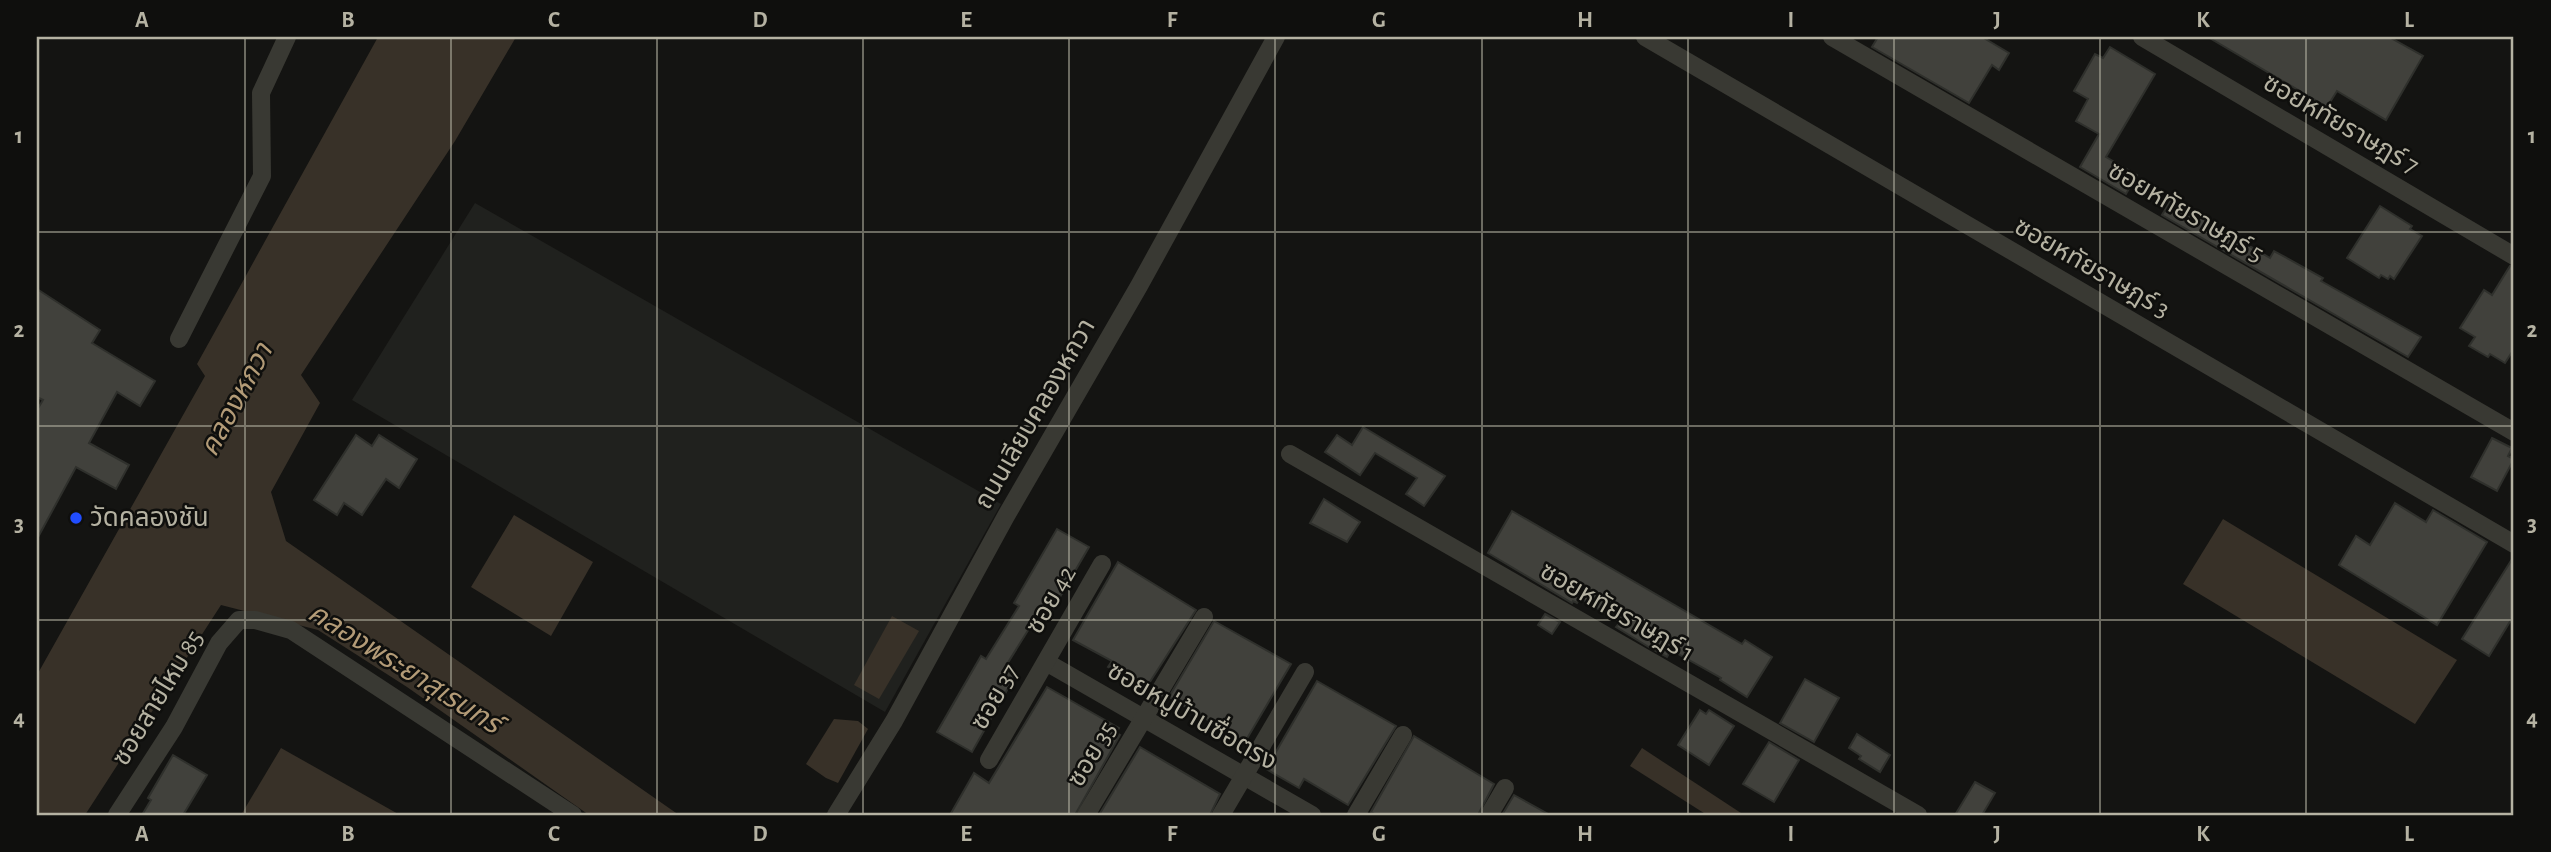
<svg xmlns="http://www.w3.org/2000/svg" width="2551" height="852" font-family="'Alegreya Sans','Noto Sans Thai',sans-serif">
  <rect width="100%" height="100%" fill="#141412"/>
  <polygon fill="#20211e" points="475,203 1001,504 885,712 352,400"/>
  <g fill="#383128">
    <polygon points="378,37 516,37 455,141 301,375 320,403 271,492 286,541 679,815 589,815 407,687 318,630 221,605 85,815 37,815 37,675 205,376 197,364"/>
    <polygon points="514,515 593,562 551,636 471,587"/>
    <polygon points="2223,519 2457,660 2415,724 2183,584"/>
    <polygon points="892,616 919,631 879,699 854,685"/>
    <polygon points="834,719 858,721 868,729 838,783 826,778 806,764"/>
    <polygon points="281,748 400,815 241,815"/>
    <polygon points="1642,748 1744,815 1707,815 1630,766"/>
  </g>
  <g fill="#41413c" stroke="#2f302c" stroke-width="2">
    <polygon points="1878,37 1982,37 2009,53 1999,70 1992,65 1969,103 1872,47"/>
    <polygon points="2208,37 2389,37 2423,56 2386,120 2337,91 2327,107"/>
    <polygon points="2110,47 2155,74 2106,157 2137,175 2126,194 2080,167 2099,134 2076,121 2088,99 2074,91 2095,54 2103,58"/>
    <polygon points="2171,200 2270,258 2274,251 2323,278 2321,281 2421,337 2408,357 2162,215"/>
    <polygon points="2380,206 2412,226 2410,229 2422,236 2394,279 2390,276 2388,279 2381,275 2379,278 2347,258"/>
    <polygon points="2510,266 2514,267 2514,349 2505,363 2490,354 2488,357 2469,346 2475,337 2460,328 2484,290 2492,295"/>
    <polygon points="37,289 100,330 92,343 155,381 140,406 117,392 89,443 129,465 116,489 76,467 37,539 37,410 43,400 37,397"/>
    <polygon points="1363,427 1445,476 1424,506 1406,494 1417,478 1375,453 1360,475 1325,452 1337,435 1352,445"/>
    <polygon points="356,435 372,446 379,435 417,459 399,488 386,479 362,515 344,503 337,515 314,500"/>
    <polygon points="2492,438 2512,448 2508,456 2514,459 2497,491 2471,477"/>
    <polygon points="1324,499 1360,522 1347,542 1310,523"/>
    <polygon points="2395,503 2426,522 2433,510 2487,542 2437,625 2339,565 2356,536 2370,545"/>
    <polygon points="1512,511 1742,644 1745,640 1772,657 1747,697 1720,680 1721,678 1671,650 1667,657 1652,649 1616,627 1620,622 1580,598 1577,603 1573,601 1572,603 1488,553"/>
    <polygon points="1057,529 1089,547 1046,621 1037,616 1004,669 1015,676 972,752 937,732 981,656 986,659 1019,606 1014,603"/>
    <polygon points="2514,556 2514,615 2489,656 2462,639"/>
    <polygon points="1118,562 1196,610 1146,688 1108,667 1112,661 1073,640"/>
    <polygon points="1545,614 1560,622 1552,634 1538,625"/>
    <polygon points="1214,621 1291,664 1245,742 1169,697"/>
    <polygon points="1805,679 1839,698 1814,742 1780,723"/>
    <polygon points="1317,681 1396,726 1348,805 1304,779 1299,788 1266,769"/>
    <polygon points="1047,687 1119,728 1116,733 1120,735 1075,815 950,815 974,773 989,783"/>
    <polygon points="1700,710 1706,714 1709,710 1734,726 1709,765 1678,745"/>
    <polygon points="1857,734 1890,755 1880,772 1859,759 1861,756 1849,748"/>
    <polygon points="1414,736 1494,784 1478,815 1376,815 1371,812"/>
    <polygon points="1769,742 1799,760 1774,802 1743,784"/>
    <polygon points="1140,747 1220,794 1210,815 1099,815"/>
    <polygon points="173,755 207,775 183,815 142,815 151,800 148,798"/>
    <polygon points="1975,782 1995,793 1982,815 1955,815"/>
    <polygon points="1514,795 1550,815 1502,815"/>
  </g>
  <g fill="none" stroke-linecap="round" stroke-linejoin="round">
    <g stroke="#393933" stroke-width="18">
      <polyline points="1645,37 2514,544"/>
      <polyline points="1832,37 2514,432"/>
      <polyline points="2142,37 2514,256"/>
      <polyline points="179,339 262,176 261,93 287,37"/>
      <polyline points="1290,454 1918,815"/>
      <polyline points="1046,662 1312,815"/>
      <polyline points="989,760 1102,564"/>
      <polyline points="117,815 174,727 219,643 239,620 255,620 291,630 573,815"/>
      <polyline points="836,815 894,721 1006,516 1139,286 1276,37"/>
      <polyline points="1086,815 1204,617"/>
      <polyline points="1221,815 1305,672"/>
      <polyline points="1356,815 1403,735"/>
      <polyline points="1489,815 1505,788"/>
    </g>
  </g>
  <path fill="none" stroke="#b5b2a2" stroke-width="2" stroke-opacity="0.55" d="M245,37V815M451,37V815M657,37V815M863,37V815M1069,37V815M1275,37V815M1482,37V815M1688,37V815M1894,37V815M2100,37V815M2306,37V815M37,232H2514M37,426H2514M37,620H2514"/>
  <circle fill="#214dfd" stroke="#0f0f0d" stroke-width="2.5" cx="76" cy="518" r="7"/>
  <g text-anchor="middle" dominant-baseline="central" stroke-width="5" stroke-linejoin="round" paint-order="stroke">
    <g font-size="26" fill="#b5b2a2" stroke="#0f0f0d">
      <text transform="translate(2341 124) rotate(30)">ซอยหทัยราษฎร์ 7</text>
      <text transform="translate(2186 212) rotate(30)">ซอยหทัยราษฎร์ 5</text>
      <text transform="translate(2092 268) rotate(30)">ซอยหทัยราษฎร์ 3</text>
      <text transform="translate(1035 414) rotate(-60)">ถนนเลียบคลองหกวา</text>
      <text transform="translate(1051 600) rotate(-60)">ซอย 42</text>
      <text transform="translate(1617 612) rotate(30)">ซอยหทัยราษฎร์ 1</text>
      <text transform="translate(995 697) rotate(-60)">ซอย 37</text>
      <text transform="translate(158 698) rotate(-59)">ซอยสายไหม 85</text>
      <text transform="translate(1192 716) rotate(30)">ซอยหมู่บ้านซื่อตรง</text>
      <text transform="translate(1092 754) rotate(-59)">ซอย 35</text>
    </g>
    <g font-size="26" fill="#b5b2a2" stroke="#0f0f0d" text-anchor="start">
      <text x="90" y="518">วัดคลองชัน</text>
    </g>
    <g font-size="28" font-style="italic" fill="#b39b77" stroke="#0f0f0d">
      <text transform="translate(237 400) rotate(-62)">คลองหกวา</text>
      <text transform="translate(404 669) rotate(32)">คลองพระยาสุเรนทร์</text>
    </g>
  </g>
  <rect width="2551" height="852" fill="none" stroke="#0f0f0d" stroke-width="77"/>
  <rect x="38" y="38" width="2474" height="776" fill="none" stroke="#b5b2a2" stroke-width="2.5"/>
  <g font-size="23" text-anchor="middle" font-weight="bold" fill="#b5b2a2">
    <text x="142" y="27">A</text>
    <text x="348" y="27">B</text>
    <text x="554" y="27">C</text>
    <text x="760" y="27">D</text>
    <text x="966" y="27">E</text>
    <text x="1172" y="27">F</text>
    <text x="1379" y="27">G</text>
    <text x="1585" y="27">H</text>
    <text x="1791" y="27">I</text>
    <text x="1997" y="27">J</text>
    <text x="2203" y="27">K</text>
    <text x="2409" y="27">L</text>
    <text x="19" y="143">1</text>
    <text x="2532" y="143">1</text>
    <text x="19" y="337">2</text>
    <text x="2532" y="337">2</text>
    <text x="19" y="531">3</text>
    <text x="2532" y="531">3</text>
    <text x="19" y="725">4</text>
    <text x="2532" y="725">4</text>
    <text x="142" y="841">A</text>
    <text x="348" y="841">B</text>
    <text x="554" y="841">C</text>
    <text x="760" y="841">D</text>
    <text x="966" y="841">E</text>
    <text x="1172" y="841">F</text>
    <text x="1379" y="841">G</text>
    <text x="1585" y="841">H</text>
    <text x="1791" y="841">I</text>
    <text x="1997" y="841">J</text>
    <text x="2203" y="841">K</text>
    <text x="2409" y="841">L</text>
  </g>
</svg>
